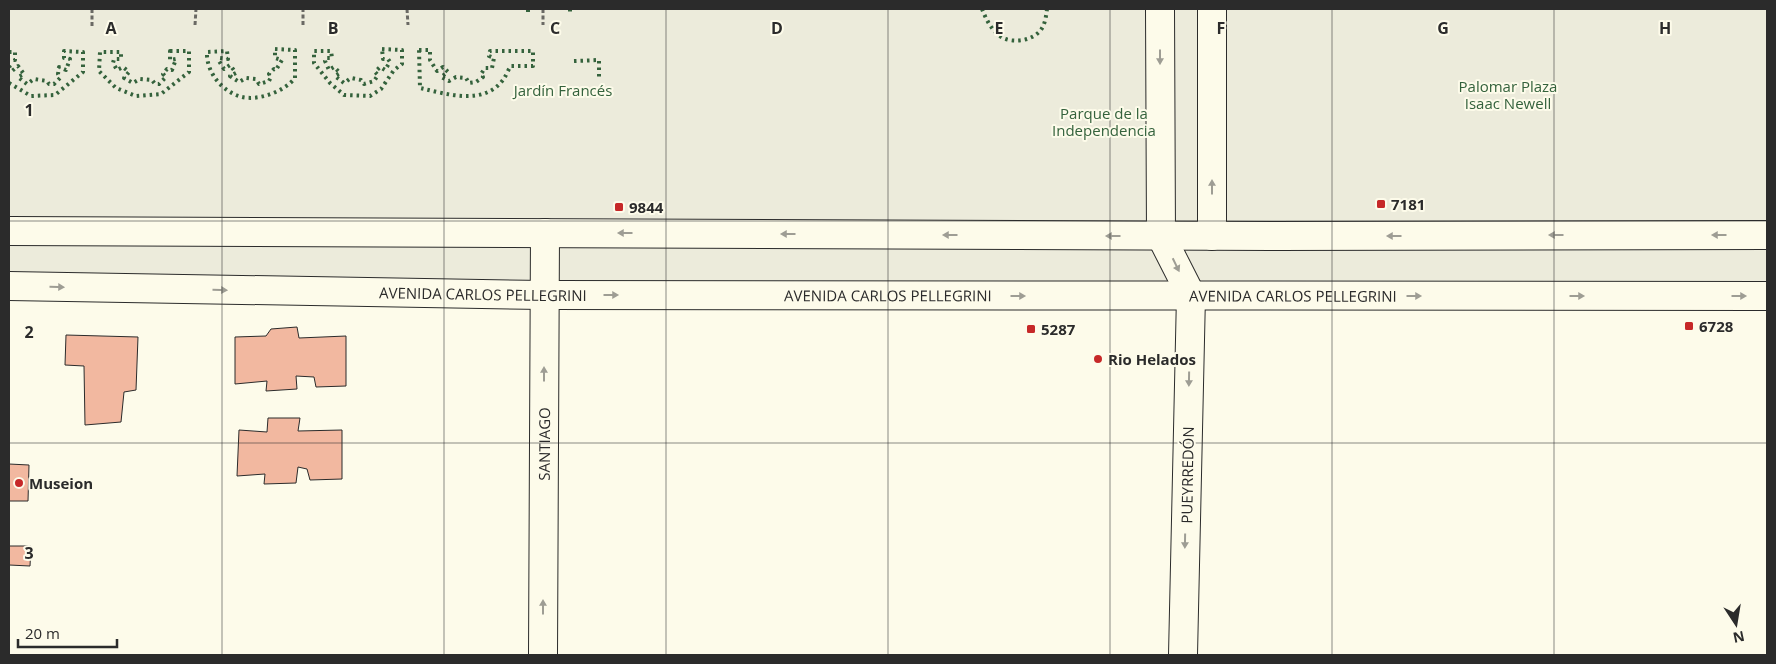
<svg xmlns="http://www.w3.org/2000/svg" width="1776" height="664" font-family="'Open Sans',sans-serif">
  <rect width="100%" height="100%" fill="#fdfbea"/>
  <polygon fill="#ecebdb" stroke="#74746e" points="9,9 1767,9 1767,296 9,286"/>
  <g fill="#f2b8a0" stroke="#2b2b2b">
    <polygon points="297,327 299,338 346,336 346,386 316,387 314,377 296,376 297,389 266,391 267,381 235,384 235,337 266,336 271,329"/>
    <polygon points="66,335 138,337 136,390 124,392 121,422 85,425 84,366 65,365"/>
    <polygon points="268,418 300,418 298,431 342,430 342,479 310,480 307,469 298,467 296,483 264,484 265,474 237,476 239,430 267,432"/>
    <polygon points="9,464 29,465 28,501 9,501"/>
    <polygon points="9,546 31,546 30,566 9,565"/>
  </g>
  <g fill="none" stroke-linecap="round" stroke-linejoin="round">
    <defs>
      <g id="street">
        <polyline points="1160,9 1161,236 1191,295 1183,655"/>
        <polyline points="1212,236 1212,9"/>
        <path id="s1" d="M543,655L545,233"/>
      </g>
      <g id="primary">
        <polyline points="9,231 1273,236 1767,235"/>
        <path id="s2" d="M9,286L544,295L1767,296"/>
      </g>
    </defs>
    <use href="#street" stroke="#2b2b2b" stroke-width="30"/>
    <use href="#primary" stroke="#2b2b2b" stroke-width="30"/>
    <g stroke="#6a6964" stroke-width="3" stroke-dasharray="4 2.5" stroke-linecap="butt">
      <polyline points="407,9 408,25"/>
      <polyline points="543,9 543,25"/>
      <polyline points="195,25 196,9"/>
      <polyline points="303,25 303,9"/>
      <polyline points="92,26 92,9"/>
    </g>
    <use href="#street" stroke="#fdfbea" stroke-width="28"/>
    <use href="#primary" stroke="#fdfbea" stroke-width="28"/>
    <g stroke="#34623c" stroke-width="4" stroke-dasharray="2.5 4" stroke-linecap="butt">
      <polyline points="570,9 570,12"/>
      <path d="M982,9C986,19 992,32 1003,38C1014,43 1031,41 1040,31C1045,25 1046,17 1047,9"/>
      <polyline points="528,12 528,9"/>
      <path d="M275,49L295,50V78C285,91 259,101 242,97C222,92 206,72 207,52L227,51L228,59L220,58L219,61L224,69L230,65L236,73L230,76L239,82L246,78L256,79L259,84L269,81L271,77L269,74L274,69L276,70L282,60L275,58Z"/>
      <polygon points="382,49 402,50 402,64 394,70 381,89 370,96 344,95 330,83 314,63 314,51 331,51 332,58 326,58 325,61 329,70 334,67 340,73 335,76 344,83 351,78 361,80 364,84 374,81 378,75 375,72 380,67 385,70 390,62 388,59 383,59"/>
      <path d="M419,50H430V60L437,71L443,67L448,72L441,77L449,81L456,77L466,78L469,83L476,82L483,77L481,74L485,68H492L494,58L489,56L490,51H533V66H511C508,70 506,76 503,80C483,106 447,94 420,88Z"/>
      <polygon points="170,51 189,51 189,72 161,94 136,96 116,88 99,71 100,52 121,52 121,59 114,59 113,63 117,70 123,67 129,72 124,78 133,83 140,79 152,80 155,84 159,84 166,77 163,74 167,69 172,70 176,59 170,60"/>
      <polyline points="9,52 15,52 15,60 9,60"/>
      <polyline points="574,61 599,60 599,79"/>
      <polyline points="9,66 12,71 18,66 24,74 18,77 27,84 34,79 47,81 49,84 54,84 60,78 58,74 59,67 66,70 70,59 64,58 64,51 83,52 83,72 55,95 31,96 9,83"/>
    </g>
  </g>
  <defs><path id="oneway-solid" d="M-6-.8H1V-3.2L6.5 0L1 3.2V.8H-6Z" transform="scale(1.25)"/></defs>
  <g fill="#9e9d94">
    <use href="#oneway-solid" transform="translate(1160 57) rotate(90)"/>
    <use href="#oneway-solid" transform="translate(1212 187) rotate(-90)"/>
    <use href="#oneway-solid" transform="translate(625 233) rotate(-180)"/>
    <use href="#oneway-solid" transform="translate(788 234) rotate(-180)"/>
    <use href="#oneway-solid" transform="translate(950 235) rotate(-180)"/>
    <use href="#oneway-solid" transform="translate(1556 235) rotate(180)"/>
    <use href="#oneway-solid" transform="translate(1719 235) rotate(180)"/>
    <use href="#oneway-solid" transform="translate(1113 236) rotate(-180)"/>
    <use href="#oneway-solid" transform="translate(1394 236) rotate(180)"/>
    <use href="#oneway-solid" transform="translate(1176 265) rotate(64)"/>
    <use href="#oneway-solid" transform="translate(57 287) rotate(1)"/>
    <use href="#oneway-solid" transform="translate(220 290) rotate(1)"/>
    <use href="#oneway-solid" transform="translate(611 295)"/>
    <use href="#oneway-solid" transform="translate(1018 296)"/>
    <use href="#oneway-solid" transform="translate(1414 296)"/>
    <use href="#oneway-solid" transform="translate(1577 296)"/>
    <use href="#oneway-solid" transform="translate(1739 296)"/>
    <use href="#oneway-solid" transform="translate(544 374) rotate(-90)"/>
    <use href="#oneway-solid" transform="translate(1189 379) rotate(91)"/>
    <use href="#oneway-solid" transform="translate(1185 541) rotate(91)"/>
    <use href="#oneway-solid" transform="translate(543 607) rotate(-90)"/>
  </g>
  <path fill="none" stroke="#2b2b2b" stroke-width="1" stroke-opacity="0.55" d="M222,9V655M444,9V655M666,9V655M888,9V655M1110,9V655M1332,9V655M1554,9V655M9,221H1767M9,443H1767"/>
  <g fill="#c62828" stroke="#fdfbea" stroke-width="2">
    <rect x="1376" y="199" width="10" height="10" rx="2.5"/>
    <rect x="614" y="202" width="10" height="10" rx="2.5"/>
    <rect x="1684" y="321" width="10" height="10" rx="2.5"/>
    <rect x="1026" y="324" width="10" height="10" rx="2.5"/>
    <circle cx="1098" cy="359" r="5"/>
    <circle cx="19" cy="483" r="5"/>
  </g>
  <g text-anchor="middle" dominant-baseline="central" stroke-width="4" stroke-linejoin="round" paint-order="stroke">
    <g font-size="15" fill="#34623c" stroke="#fdfbea">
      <text x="1508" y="86">Palomar Plaza<tspan x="1508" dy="17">Isaac Newell</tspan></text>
      <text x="563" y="90">Jardín Francés</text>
      <text x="1104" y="113">Parque de la<tspan x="1104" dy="17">Independencia</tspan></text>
    </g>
    <g font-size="15" font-weight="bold" fill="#2b2b2b" stroke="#fdfbea" text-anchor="start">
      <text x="1391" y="204">7181</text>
      <text x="629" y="207">9844</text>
      <text x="1699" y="326">6728</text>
      <text x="1041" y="329">5287</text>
      <text x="1108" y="359">Rio Helados</text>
      <text x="29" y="483">Museion</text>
    </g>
    <g font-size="15" fill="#2b2b2b" stroke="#fdfbea">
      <text stroke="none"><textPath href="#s2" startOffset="474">AVENIDA CARLOS PELLEGRINI</textPath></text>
      <text stroke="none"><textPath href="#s2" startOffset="879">AVENIDA CARLOS PELLEGRINI</textPath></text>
      <text stroke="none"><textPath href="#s2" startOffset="1284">AVENIDA CARLOS PELLEGRINI</textPath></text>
      <text stroke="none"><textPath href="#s1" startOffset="211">SANTIAGO</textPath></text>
      <text transform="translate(1187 475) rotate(-89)">PUEYRREDÓN</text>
    </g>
  </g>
  <g font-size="16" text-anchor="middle" font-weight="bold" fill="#2b2b2b" stroke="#fdfbea" stroke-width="4" stroke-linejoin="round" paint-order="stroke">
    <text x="111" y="34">A</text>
    <text x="333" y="34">B</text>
    <text x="555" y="34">C</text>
    <text x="777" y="34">D</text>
    <text x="999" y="34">E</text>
    <text x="1221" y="34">F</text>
    <text x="1443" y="34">G</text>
    <text x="1665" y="34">H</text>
    <text x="29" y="116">1</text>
    <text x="29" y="338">2</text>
    <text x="29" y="559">3</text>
  </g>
  <rect width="1776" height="664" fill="none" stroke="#2b2b2b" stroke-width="20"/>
  <g transform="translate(1736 624) rotate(168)" stroke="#fdfbea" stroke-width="4" paint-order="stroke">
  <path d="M0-4L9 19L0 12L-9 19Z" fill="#2b2b2b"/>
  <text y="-8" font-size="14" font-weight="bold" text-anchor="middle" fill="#2b2b2b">N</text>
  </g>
  <path d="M18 639v8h99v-8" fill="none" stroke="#2b2b2b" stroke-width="2.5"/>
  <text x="25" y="639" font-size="15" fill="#2b2b2b" stroke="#fdfbea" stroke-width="4" paint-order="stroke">20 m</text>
</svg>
